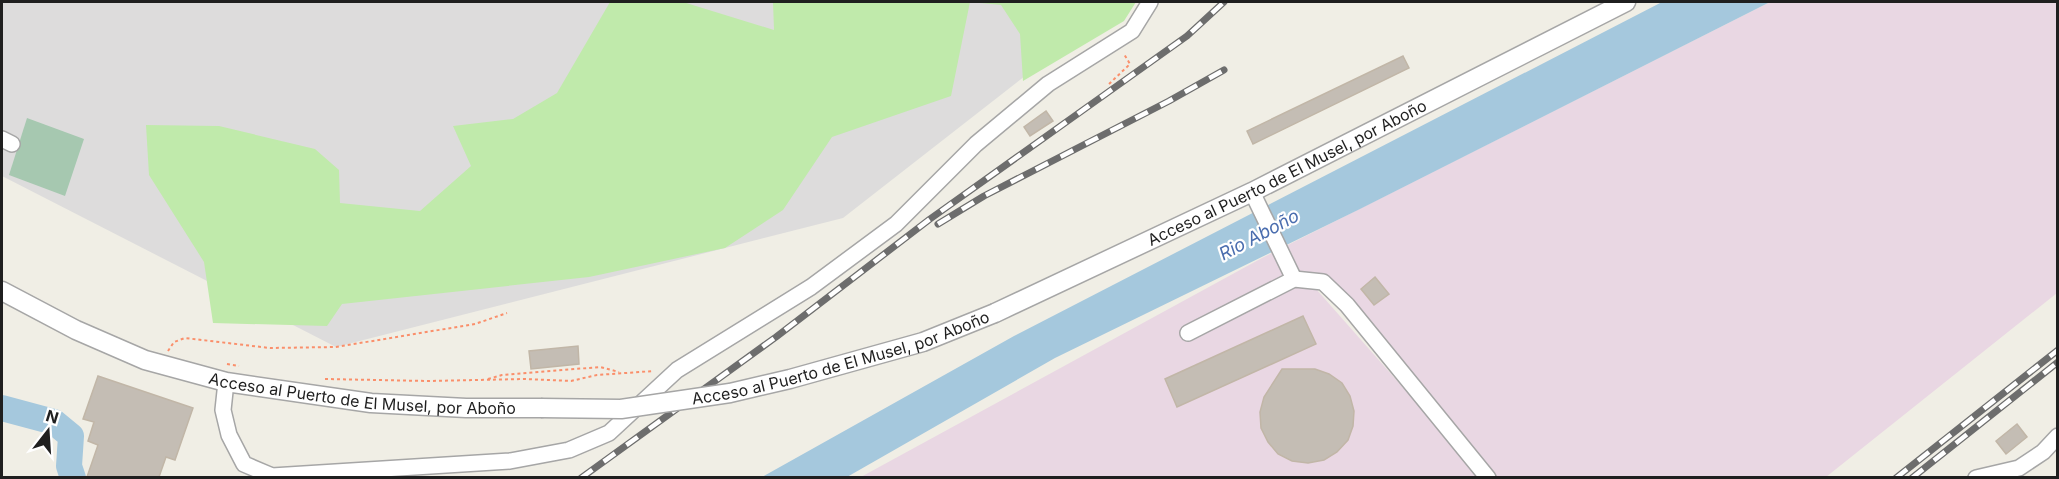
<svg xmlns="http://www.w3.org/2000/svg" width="2059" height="479" font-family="Inter,sans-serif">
  <rect width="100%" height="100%" fill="#f0eee5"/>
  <polygon fill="#dddcdc" points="2,2 1120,2 843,218 336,347 2,176"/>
  <polygon fill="#e9d7e3" points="1770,2 2057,2 2057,293 1826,477 1489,477 1347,305 1309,281 1482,477 859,478 1262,258"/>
  <polygon fill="#c0eaab" points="610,2 683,2 774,30 773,2 1136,2 1124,21 1023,81 1020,34 1001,5 970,2 951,96 832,137 783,210 725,248 589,277 342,304 327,326 213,323 204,262 149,175 146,125 219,126 315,149 339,170 340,203 420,211 471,166 453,126 513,119 557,93"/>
  <polygon fill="#a6c8b0" points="27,118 84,139 65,196 9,175"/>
  <polygon fill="#a5c8dd" points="1662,2 1770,2 1360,209 1055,358 847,477 760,478 1014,336"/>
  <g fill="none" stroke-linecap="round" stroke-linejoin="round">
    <polyline stroke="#a5c8dd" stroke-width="26" points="2,408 54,422 71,436 69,466 73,478"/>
  </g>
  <g fill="#c4bdb4" stroke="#c1b6a7" stroke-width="1.5">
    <polygon points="1403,56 1409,68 1253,144 1247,131"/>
    <polygon points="1046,111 1053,121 1030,136 1024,127"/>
    <polygon points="1375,277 1389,294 1374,305 1361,289"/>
    <polygon points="1303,316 1316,344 1177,407 1165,379"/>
    <polygon points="578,346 579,364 531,369 529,351"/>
    <polygon points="1282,369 1315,369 1329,374 1342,383 1350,396 1354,411 1353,426 1348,440 1337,452 1324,460 1308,463 1292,461 1278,454 1268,442 1261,428 1260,412 1264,397"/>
    <polygon points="98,376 193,408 175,460 166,457 159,477 87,477 98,445 88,441 94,422 83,419"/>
    <polygon points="2017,424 2027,437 2006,454 1996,441"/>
  </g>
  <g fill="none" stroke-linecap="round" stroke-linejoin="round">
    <defs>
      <g id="minor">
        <polyline points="2,139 12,144"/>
        <polyline points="1252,192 1294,279"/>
        <polyline points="1188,333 1294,279 1323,282 1347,305 1488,478"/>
        <polyline points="226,382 223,410 229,435 244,464 272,476 510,461 569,450 609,433 677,370 811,287 896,224 976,144 1048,84 1132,31 1150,2"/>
        <polyline points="1976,478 2019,468 2043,452 2058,436"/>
      </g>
      <g id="tertiary">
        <path id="s1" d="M2,291L76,330L145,360L226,382L371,403L466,408H541"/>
        <path id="s2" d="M995,313L1252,192L1626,2"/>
      </g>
    </defs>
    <use href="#minor" stroke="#a6a6a6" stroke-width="18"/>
    <use href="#tertiary" stroke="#a6a6a6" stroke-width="21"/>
    <g stroke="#fa8f6b" stroke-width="2" stroke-dasharray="3 3" stroke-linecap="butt">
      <polyline points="1109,84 1130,64 1124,54"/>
      <polyline points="168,351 174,342 185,338 270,348 336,347 475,324 507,313"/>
      <polyline points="227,364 239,366"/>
      <polyline points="325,379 428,381 524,379 571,381 597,375 654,371"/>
      <polyline points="488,379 502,375 600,367 619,372"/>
    </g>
    <use href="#minor" stroke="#fff" stroke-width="15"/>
    <use href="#tertiary" stroke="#fff" stroke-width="18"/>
    <defs>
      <g id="rail">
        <polyline points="938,224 984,196 1169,101 1224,70"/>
        <polyline points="581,478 776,337 930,219 1187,36 1224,2"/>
        <polyline points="1896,478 2058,350"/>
        <polyline points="1912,478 2058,362"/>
      </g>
    </defs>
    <use href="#rail" stroke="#6d6d6d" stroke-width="7"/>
    <use href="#rail" stroke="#fff" stroke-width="4.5" stroke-dasharray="14" stroke-linecap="butt"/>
    <defs>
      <g id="tertiary-bridge">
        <path id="s3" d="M541,408L621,409L730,393L790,379L923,342L995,313"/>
      </g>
    </defs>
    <use href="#tertiary-bridge" stroke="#a6a6a6" stroke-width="21" stroke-linecap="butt"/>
    <use href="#tertiary-bridge" stroke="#fff" stroke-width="18"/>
  </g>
  <g text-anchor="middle" stroke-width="4.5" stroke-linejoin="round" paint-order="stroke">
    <g font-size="16" fill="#1f1f1f" stroke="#fff">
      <text dy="6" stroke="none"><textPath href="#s2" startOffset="324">Acceso al Puerto de El Musel, por Aboño</textPath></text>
      <text dy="6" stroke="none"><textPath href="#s3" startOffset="306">Acceso al Puerto de El Musel, por Aboño</textPath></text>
      <text dy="6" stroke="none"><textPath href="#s1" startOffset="380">Acceso al Puerto de El Musel, por Aboño</textPath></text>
    </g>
    <g font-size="18" font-style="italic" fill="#4b6eaf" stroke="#fff">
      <text transform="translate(1259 235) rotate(-28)" y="6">Rio Aboño</text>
    </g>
  </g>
  <rect width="2059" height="479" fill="none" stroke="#1f1f1f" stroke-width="6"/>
  <g transform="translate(48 431) rotate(17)" stroke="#ffffff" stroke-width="4.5" paint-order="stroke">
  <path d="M0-4.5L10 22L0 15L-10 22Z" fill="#1f1f1f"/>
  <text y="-9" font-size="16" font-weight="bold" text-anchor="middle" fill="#1f1f1f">N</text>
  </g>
</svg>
